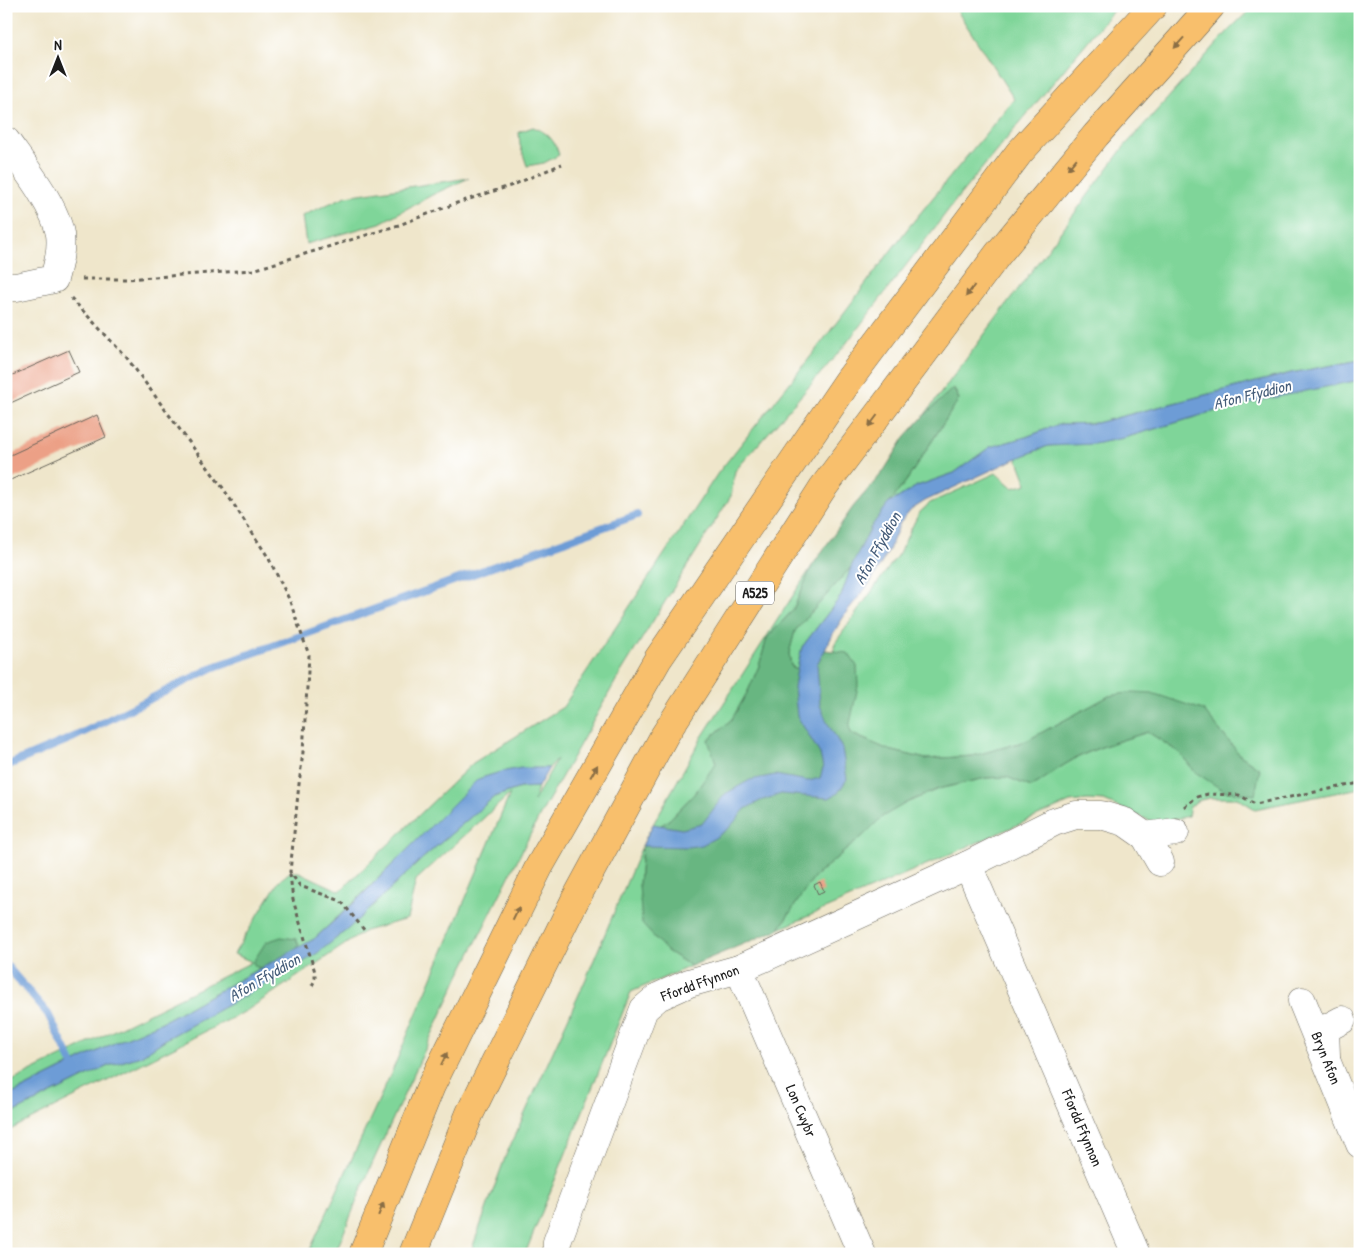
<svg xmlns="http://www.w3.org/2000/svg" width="1366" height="1260" font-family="'Patrick Hand',sans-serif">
  <rect width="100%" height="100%" fill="#fff"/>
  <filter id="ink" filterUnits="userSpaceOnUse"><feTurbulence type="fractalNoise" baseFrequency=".02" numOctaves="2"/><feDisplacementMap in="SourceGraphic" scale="10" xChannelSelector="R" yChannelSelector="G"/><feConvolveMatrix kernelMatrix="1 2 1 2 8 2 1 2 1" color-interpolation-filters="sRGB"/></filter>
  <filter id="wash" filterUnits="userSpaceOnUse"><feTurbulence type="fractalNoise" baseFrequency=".0096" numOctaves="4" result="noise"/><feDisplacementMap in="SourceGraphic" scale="20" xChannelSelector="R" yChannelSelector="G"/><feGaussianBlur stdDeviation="1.12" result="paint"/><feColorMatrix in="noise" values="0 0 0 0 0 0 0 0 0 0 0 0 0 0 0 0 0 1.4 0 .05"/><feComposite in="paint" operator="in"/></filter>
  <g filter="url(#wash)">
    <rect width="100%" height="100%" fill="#efe6cb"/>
    <g fill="#7fd599" stroke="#4e785a">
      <path d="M954,6H1117L959,196L842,349L735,471L731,496L618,677L539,817L459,976L372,1164L335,1254H308L393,1069L510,794L416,880L407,919L365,931L246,1011L6,1132V1116L108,1066L141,1056L166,1039L286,973L348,929L423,858L494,797L520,788L538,787L534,801L557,759L549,768C520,768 505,770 478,780L354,902L314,939L296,950L298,945L255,966L260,968L162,1022L110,1045L6,1097V1084L252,962L234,954L279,881L290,872H299L340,891L473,763L563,707L718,473L815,351L908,228L1014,99Z"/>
      <polygon points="1254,6 1360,6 1360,360 1291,373 1096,423 1060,424 1026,437 990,447 954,473 917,486 888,504 907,480 959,399 954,388 923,417 1123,148 1230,29"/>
      <path d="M533,127C547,132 555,140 559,155L544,163L527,166L520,145L519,132Z"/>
      <polygon points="469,178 434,194 380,223 306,244 302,216 346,196"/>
      <path d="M1360,380V788L1255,809L1237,798H1209L1197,801L1190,807L1188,816L1164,822H1153L1104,801L1088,800L1070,802L779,929L814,877L864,835L882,816L906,803L938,789L986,778L1007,777L1031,787C1043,781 1052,772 1064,765C1090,749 1119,741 1148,732L1180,753L1195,772L1260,769L1240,755L1203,710L1109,696L1026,741L973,756L926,759L889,750L852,734L836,705L830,674L835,643L899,553L919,513L930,503L996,473L1013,488L1027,484L1017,458L1048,446L1124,438L1219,410L1262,399Z"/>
      <polygon points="812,566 793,610 767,638 759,666 748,691 732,719 708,740 717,763 694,794 670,819 647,835 702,737"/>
      <polygon points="851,567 841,596 802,647 797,669 791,666 789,653 795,631"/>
      <polygon points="642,846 639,885 667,951 691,966 631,992 525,1254 470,1254 506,1155 585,981"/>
    </g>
    <g fill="#67b681" stroke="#42694e">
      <path d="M953,388L959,399L907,480L871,527L851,567L795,631L789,653L791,666L797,669L816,664L825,650L848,653L857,666L858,686L849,728L852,734L889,750L926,759L973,756L1026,741L1109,696L1133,692L1152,693L1203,710L1240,755L1260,769L1255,795L1224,791L1195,772L1180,753L1148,732C1119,741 1089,749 1064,765C1052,772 1043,781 1031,787L1007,777L986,778L938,789L906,803L882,817L864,835L814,877L779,929L691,966L667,951L642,924L639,885L642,846L647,835L670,819L694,794L716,763L708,740L732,719L748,691L759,666L767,638L793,610L812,566L853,507L883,472L905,437L923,417Z"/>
      <polygon points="281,937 296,939 299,945 296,950 260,968 255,966 253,962 266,942"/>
    </g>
    <g fill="#6d9cd6" stroke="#445c79">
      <polygon points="1360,360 1360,380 1262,400 1219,410 1124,438 1094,444 1048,446 1013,460 925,501 911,510 900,523 889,550 870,583 848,610 834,632 825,650 817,664 820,705 827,722 842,748 847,779 838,793 829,798 781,794 760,801 745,809 730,827 715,838 702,845 688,847 642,846 653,824 682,829 702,824 725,794 750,780 775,775 808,781 820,778 823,768 820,754 797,716 794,687 797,669 802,647 841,596 851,567 871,527 888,504 917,486 954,473 990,447 1026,437 1060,424 1096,423 1291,373"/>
      <polygon points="521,768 549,768 538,787 520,788 494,797 423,858 348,929 319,952 286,973 166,1039 141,1056 108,1066 6,1116 6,1097 110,1045 162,1022 314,939 355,902 478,779 500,772"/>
    </g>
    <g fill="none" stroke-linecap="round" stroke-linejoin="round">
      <g stroke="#6d9cd6" stroke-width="8">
        <polyline points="6,766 74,737 214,667 637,515"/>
        <polyline points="6,965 48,1014 76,1071"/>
      </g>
    </g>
    <g id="blocks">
      <g fill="#eca086">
        <polygon points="69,350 79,372 6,405 6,378"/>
        <polygon points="97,415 106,437 6,482 6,457"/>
        <polygon points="820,882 824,891 818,894 814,885"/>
      </g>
    </g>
  </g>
  <g filter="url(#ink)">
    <use href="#blocks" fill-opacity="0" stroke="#666359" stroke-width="1"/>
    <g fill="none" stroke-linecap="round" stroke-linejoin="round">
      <defs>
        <g id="minor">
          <path d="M6,141C23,165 55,205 60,234C62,249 58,264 54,279L16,287H6"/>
          <polyline points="1145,836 1175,832"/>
          <polyline points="968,865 1136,1254"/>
          <polyline points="739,969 862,1254"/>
          <polyline points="1302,1001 1360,1144"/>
          <polyline points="1326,1056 1325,1029 1342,1020"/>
          <polyline points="557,1254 557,1242 644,1009 658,997 689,983 739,969 968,865 1054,822 1076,815 1101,815 1125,822 1145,836 1160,862"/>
        </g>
        <g id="major">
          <polyline points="363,1254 431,1086 539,867 658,659 848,381 1019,153 1153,6"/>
          <polyline points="413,1254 470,1113 574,902 664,736 822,489 998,254 1096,135 1211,6"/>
        </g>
      </defs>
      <use href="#minor" stroke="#666359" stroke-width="29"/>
      <use href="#major" stroke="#666359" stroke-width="29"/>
      <g stroke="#666359" stroke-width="3" stroke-dasharray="4 4" stroke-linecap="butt">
        <polyline points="82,279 126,279 253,270 399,225 457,203 513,185 562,164"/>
        <polyline points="71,298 127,358 223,488 268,557 289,599 309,655 303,752 299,784 290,872 300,886 341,901 365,931"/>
        <polyline points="1184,807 1197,797 1208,794 1239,795 1255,804 1360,783"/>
        <polyline points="290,874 293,900 315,972 315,980 310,989"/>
      </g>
      <use href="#minor" stroke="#fff" stroke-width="28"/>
      <use href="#major" stroke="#f8bf6c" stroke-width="28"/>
    </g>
    <defs><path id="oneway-solid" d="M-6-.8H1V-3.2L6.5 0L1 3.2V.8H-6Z" transform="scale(1.25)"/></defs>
    <g fill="#8a6e44">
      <use href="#oneway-solid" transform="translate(1179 43) rotate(132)"/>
      <use href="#oneway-solid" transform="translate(1072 164) rotate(130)"/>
      <use href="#oneway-solid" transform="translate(970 291) rotate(127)"/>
      <use href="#oneway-solid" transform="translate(873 421) rotate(127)"/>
      <use href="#oneway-solid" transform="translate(594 771) rotate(-60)"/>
      <use href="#oneway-solid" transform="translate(516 913) rotate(-64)"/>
      <use href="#oneway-solid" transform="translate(444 1059) rotate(-64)"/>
      <use href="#oneway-solid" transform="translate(381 1209) rotate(-68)"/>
    </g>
  </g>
  <g text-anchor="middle" stroke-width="4" stroke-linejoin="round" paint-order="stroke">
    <rect fill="#fff" stroke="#606060" stroke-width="1" x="736" y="581.5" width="38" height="23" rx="4"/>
    <g font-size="14" font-weight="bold" fill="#1c1c1c">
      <text x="755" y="598">A525</text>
    </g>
    <g font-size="15" fill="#1c1c1c" stroke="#fff">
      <text transform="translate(700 983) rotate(-20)" y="5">Ffordd Ffynnon</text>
      <text transform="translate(1326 1058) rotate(68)" y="5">Bryn Afon</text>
      <text transform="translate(801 1111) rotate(67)" y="5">Lon Cwybr</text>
      <text transform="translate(1082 1128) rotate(67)" y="5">Ffordd Ffynnon</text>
    </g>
    <g font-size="16" font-style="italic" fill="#445c79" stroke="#fff">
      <text transform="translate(1252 394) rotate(-14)" y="6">Afon Ffyddion</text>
      <text transform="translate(877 548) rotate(-61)" y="6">Afon Ffyddion</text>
      <text transform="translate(264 977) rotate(-30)" y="6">Afon Ffyddion</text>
    </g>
  </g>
  <rect width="1366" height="1260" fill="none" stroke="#fff" stroke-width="25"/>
  <g transform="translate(58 58)" stroke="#ffffff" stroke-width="4" paint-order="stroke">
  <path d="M0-4L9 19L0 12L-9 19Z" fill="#1c1c1c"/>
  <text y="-8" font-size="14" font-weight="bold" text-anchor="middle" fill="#1c1c1c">N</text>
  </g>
</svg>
